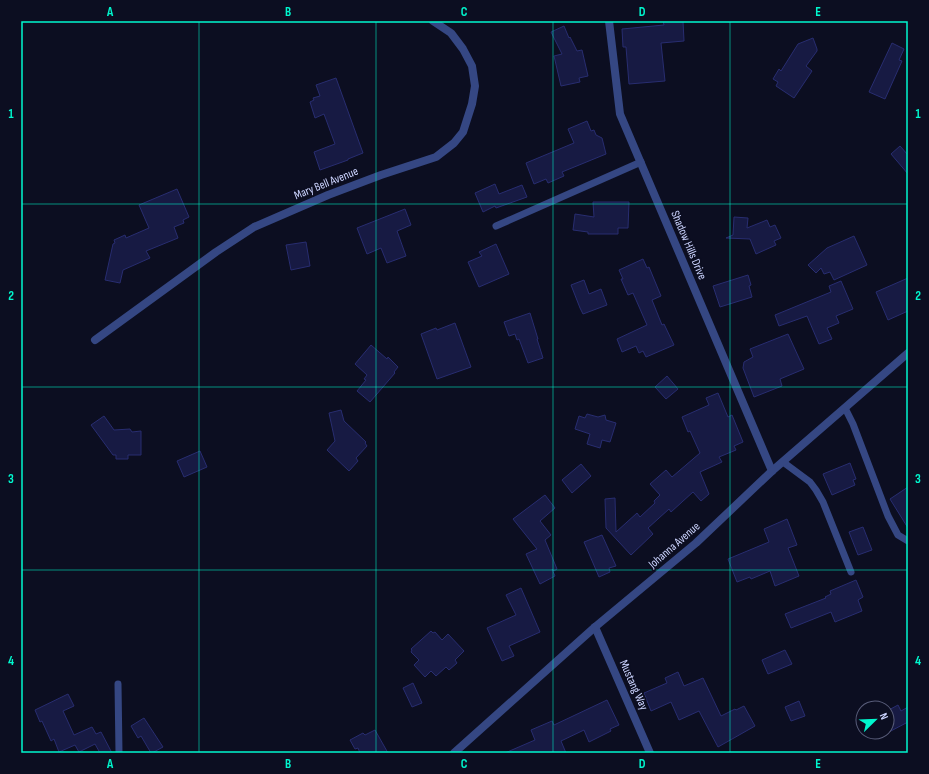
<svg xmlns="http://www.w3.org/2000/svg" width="929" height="774" font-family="'Sofia Sans Condensed',sans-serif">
  <rect width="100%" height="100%" fill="#0c0e21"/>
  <g fill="#171a43" stroke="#282d70">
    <polygon points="663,21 683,21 684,41 661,43 665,81 629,84 626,47 623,47 622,29 664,25"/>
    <polygon points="564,26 569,38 570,37 577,51 582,50 588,76 579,78 580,82 561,86 554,56 562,54 551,32"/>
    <polygon points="813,38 817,49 817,51 806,66 812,71 794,98 776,86 778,82 773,79 779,69 781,71 798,44"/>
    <polygon points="892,43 904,49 899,60 902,61 885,99 869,92"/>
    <polygon points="336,78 363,153 348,159 348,160 320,170 314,152 335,144 324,114 315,118 310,102 314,100 313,98 320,96 316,85"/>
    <polygon points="587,121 591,131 594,130 596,135 602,138 606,154 562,172 564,176 548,183 546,179 534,184 526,163 574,143 568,129"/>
    <polygon points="900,146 908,155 908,174 891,154"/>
    <polygon points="495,184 499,194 522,185 527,197 496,208 495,206 483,212 475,193"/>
    <polygon points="177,189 189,217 183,220 184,223 174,227 178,238 146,251 150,258 123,270 120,283 105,280 113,244 115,243 114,240 125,235 126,238 149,228 139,205"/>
    <polygon points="593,202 629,202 628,228 618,228 618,234 588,234 588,232 573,230 575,214 594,217"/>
    <polygon points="405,209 411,225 397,231 406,256 387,263 381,248 367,254 357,228"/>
    <polygon points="734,217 748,218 747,228 767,220 770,227 775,225 781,238 774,241 776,245 756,254 750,239 726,238 733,235"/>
    <polygon points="854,236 867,265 834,280 830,272 824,274 821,268 816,273 808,265 827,248"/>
    <polygon points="306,242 310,266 291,270 286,245"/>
    <polygon points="496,244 509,274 479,287 468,262 482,256 479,252"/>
    <polygon points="643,259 647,268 649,267 661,296 652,300 662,325 664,324 674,345 646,357 643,351 639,353 636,346 622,352 617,339 647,325 633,293 628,295 621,279 623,279 619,270"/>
    <polygon points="748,275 751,285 749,286 752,297 720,307 713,286"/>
    <polygon points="908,278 908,311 888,320 876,292"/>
    <polygon points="584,280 589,294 601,289 607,305 583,314 580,308 571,285"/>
    <polygon points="841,281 853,309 836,316 839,323 827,328 832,339 819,344 807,316 779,326 775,315 831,292 829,286"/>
    <polygon points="530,313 538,339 537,339 543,358 528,363 519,339 517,340 515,334 509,336 504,322"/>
    <polygon points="455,323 471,367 437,379 421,334 436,328 437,330"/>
    <polygon points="788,334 804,369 780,379 782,386 754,397 743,368 744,362 753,357 750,349"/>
    <polygon points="371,345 387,359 388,357 398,367 394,372 395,373 370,402 357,391 366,380 364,379 367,375 355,364"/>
    <polygon points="667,376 678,389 666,399 655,387"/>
    <polygon points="718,393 728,417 732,415 743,442 734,446 736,450 719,457 722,462 700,472 709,494 701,501 693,492 671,512 669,509 648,528 653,534 631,555 606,528 605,499 615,498 616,532 637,513 640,517 655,503 654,501 660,495 650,484 666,470 672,477 700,453 690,431 688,432 682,417 709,405 706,398"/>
    <polygon points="341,410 344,421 366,442 365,443 367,446 356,458 358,461 349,471 327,450 335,441 329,413"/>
    <polygon points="587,414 598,417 605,415 606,420 616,423 610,442 602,440 600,448 587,444 590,434 575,429 579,416 585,418"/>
    <polygon points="104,416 114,430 130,429 132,432 141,431 141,455 128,455 128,459 116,459 116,455 113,455 91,425"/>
    <polygon points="200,451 207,467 184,477 177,461"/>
    <polygon points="850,463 856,479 853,480 855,485 832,495 823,474"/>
    <polygon points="581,464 591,476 572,493 562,480"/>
    <polygon points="908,487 908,528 890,499"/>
    <polygon points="545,495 555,508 540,521 551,535 545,540 557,569 554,571 552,569 555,576 540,584 526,554 537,549 513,519"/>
    <polygon points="787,519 797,545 788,548 799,576 775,586 770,571 751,579 750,577 737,582 728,559 769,542 764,529"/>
    <polygon points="863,527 872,550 858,555 849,532"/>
    <polygon points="602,535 616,566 609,568 610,572 599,577 584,542"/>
    <polygon points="856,580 863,597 858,600 862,611 835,622 831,612 791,628 785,614 826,598 825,597 831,594 830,591"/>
    <polygon points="521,588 540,632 509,646 514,656 502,661 487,628 516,615 506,595"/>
    <polygon points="431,631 433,633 435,632 442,640 448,634 464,651 455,660 457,663 449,670 446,667 436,676 431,671 425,677 414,665 419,660 411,652 412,650 411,649"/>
    <polygon points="785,650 792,664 768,674 762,660"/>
    <polygon points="678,672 684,686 703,678 721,716 735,709 736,710 744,706 755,726 718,747 699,711 679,720 671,702 651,711 644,693 667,683 665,678"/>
    <polygon points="413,683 422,703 412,707 403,688"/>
    <polygon points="68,694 74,706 63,711 74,735 92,727 96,734 101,732 112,753 100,753 95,744 79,752 75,745 59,752 54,739 51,741 42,721 40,722 35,710"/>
    <polygon points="607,700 619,725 610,729 611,731 589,742 584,730 561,741 566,753 505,753 535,740 531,730 552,721 554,725"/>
    <polygon points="799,701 805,716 791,721 785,707"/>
    <polygon points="898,705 901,711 908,707 908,722 887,733 887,711"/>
    <polygon points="144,718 163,747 152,753 151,753 141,736 138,738 131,726"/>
    <polygon points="375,730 388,753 360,753 358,748 355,749 350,740 363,733 365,735"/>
  </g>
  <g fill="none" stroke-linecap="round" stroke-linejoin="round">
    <g stroke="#354783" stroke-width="7">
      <polyline points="496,226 641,162"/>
      <polyline points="845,408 853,424 888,516 898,535 908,541"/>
      <polyline points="783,462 810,482 816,490 823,502 851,572"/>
      <polyline points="118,684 119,753"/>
    </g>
    <g stroke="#354783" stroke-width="8">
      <polyline points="609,21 620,114 772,471"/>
      <polyline points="95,340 216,252 254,227 328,195 381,175 436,157 454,143 463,132 472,104 475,86 472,66 463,49 451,33 433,21"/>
      <polyline points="595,627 650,753"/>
      <polyline points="454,753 595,627 696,543 772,471 908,353"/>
    </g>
  </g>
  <path fill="none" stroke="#00f7ce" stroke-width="1" stroke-opacity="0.55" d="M199,21V753M376,21V753M553,21V753M730,21V753M21,204H908M21,387H908M21,570H908"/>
  <g text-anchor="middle" stroke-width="3.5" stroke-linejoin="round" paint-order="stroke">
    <g font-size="12" fill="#ccd4ff" stroke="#0c0e21">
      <text transform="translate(326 183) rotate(-22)" y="4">Mary Bell Avenue</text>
      <text transform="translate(689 245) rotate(67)" y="4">Shadow Hills Drive</text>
      <text transform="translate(674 545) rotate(-41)" y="4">Johanna Avenue</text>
      <text transform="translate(634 685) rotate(66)" y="4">Mustang Way</text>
    </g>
  </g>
  <rect width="929" height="774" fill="none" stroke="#0c0e21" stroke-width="44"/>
  <g transform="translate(875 720) rotate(67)"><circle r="19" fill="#0c0e21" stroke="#595d7a"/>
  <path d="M0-3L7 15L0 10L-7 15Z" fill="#00f7ce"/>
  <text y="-6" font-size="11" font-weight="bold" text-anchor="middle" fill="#ccd4ff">N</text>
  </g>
  <rect x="22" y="22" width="885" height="730" fill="none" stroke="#00f7ce" stroke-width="1.5"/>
  <g font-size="13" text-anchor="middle" font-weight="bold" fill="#00f7ce">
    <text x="110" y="16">A</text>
    <text x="288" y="16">B</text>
    <text x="464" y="16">C</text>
    <text x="642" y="16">D</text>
    <text x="818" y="16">E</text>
    <text x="11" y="118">1</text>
    <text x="918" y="118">1</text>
    <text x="11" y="300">2</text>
    <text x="918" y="300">2</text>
    <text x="11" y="483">3</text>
    <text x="918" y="483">3</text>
    <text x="11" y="665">4</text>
    <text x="918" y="665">4</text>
    <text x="110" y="768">A</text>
    <text x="288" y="768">B</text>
    <text x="464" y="768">C</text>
    <text x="642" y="768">D</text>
    <text x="818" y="768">E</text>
  </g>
</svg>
